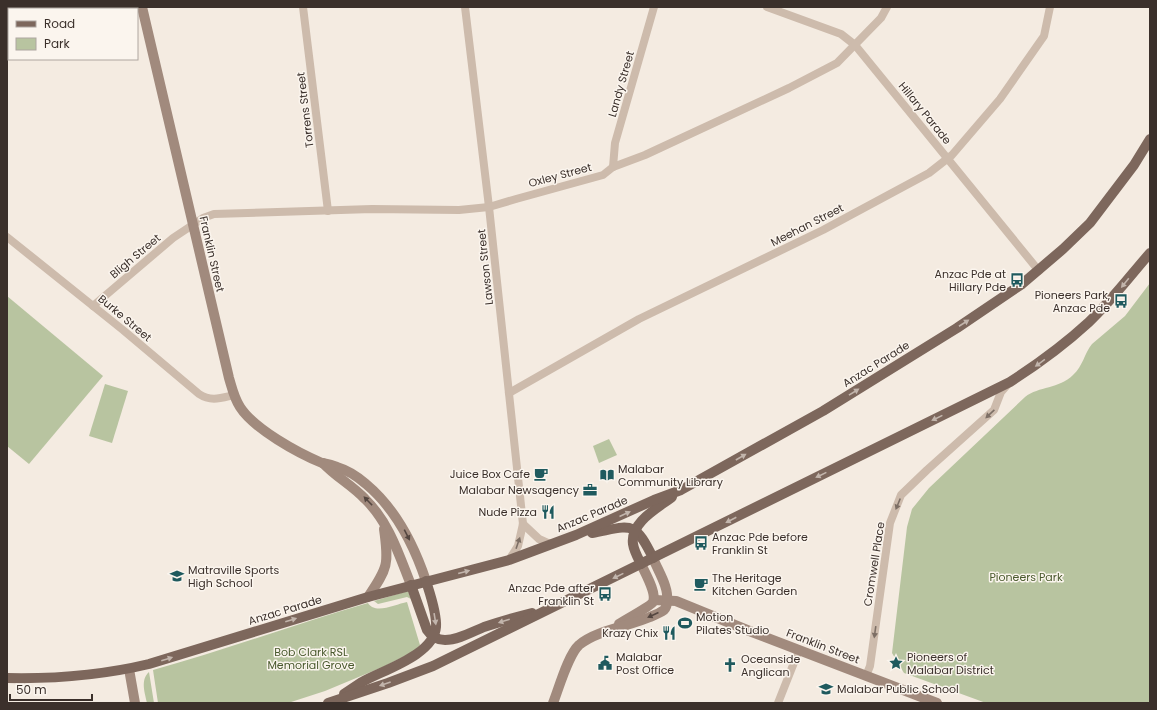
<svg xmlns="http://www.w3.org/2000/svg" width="1157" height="710" font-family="Poppins,sans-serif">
  <rect width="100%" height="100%" fill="#f4ebe1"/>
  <g fill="#b8c4a0">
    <path d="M1150,283V703H986L904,673L892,653L907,527L912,509L929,488L1025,397C1039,386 1059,389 1073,375C1083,366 1084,354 1092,344L1125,316Z"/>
    <polygon points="7,296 103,376 29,464 7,446"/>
    <polygon points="105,384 128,391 112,443 89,436"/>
    <polygon points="609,439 617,455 599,463 593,446"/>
    <polygon points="408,591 411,599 407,597 378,604 374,601"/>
    <path d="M407,602L420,645L414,651L385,666L325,691L288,703H158L153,670C225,650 296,624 368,603C375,615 396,604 407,602Z"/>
    <path d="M149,672L154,703H147C145,693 140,680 149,672Z"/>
  </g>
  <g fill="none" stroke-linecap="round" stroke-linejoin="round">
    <g stroke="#cdbbac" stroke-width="8">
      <polyline points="303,7 328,211"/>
      <polyline points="465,7 489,207 523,524 518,546 509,560"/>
      <polyline points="767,7 841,34 855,45 1039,271"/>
      <polyline points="613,167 615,143 654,7"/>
      <path d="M7,237L123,330L199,394C211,402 221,398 234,395"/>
      <polyline points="93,306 173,238 203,218 214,214 372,209 459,210 489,207 516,199 603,175 613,167 645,155 789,88 837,63 881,18 887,7"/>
      <polyline points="509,393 639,319 823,230 929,173 952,155 1000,99 1044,36 1050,7"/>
      <polyline points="523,524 539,539 550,544"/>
      <polyline points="866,676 870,666 890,523 901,495 927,470 994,410 1001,392 1008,384"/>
      <polyline points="778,703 799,650"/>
    </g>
    <g stroke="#a18a7d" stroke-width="10">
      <path d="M142,7L229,378C232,388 234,398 240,407C254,429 298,453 322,463C327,464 332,465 337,467C347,470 358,477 366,484C396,509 414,545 426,581"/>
      <path d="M323,463C336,477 352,485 365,499C389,522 399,555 411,585"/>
      <path d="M368,597C388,568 389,564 384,529"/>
      <polyline points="654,600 676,601 752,632 937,703"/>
      <path d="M619,624C625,620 651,606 653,602C657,593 645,573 641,564"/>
      <polyline points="129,669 135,703"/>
      <path d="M553,703C559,688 568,655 579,645C597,630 630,626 650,617C655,615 660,613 664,610C666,608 667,604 667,601C669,587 658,571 653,558"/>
    </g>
    <g stroke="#7d675c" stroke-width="10">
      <path d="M592,533C631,526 634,519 653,558"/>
      <path d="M641,564C638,558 634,551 633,544C630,522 658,508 672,497"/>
      <path d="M411,585L427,630C431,636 437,640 445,640C458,640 472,632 484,627C499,622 516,617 532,613"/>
      <path d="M7,678C54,679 103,675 149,664L368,597L509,560L576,535L654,500L681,490L823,411L957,328L1022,284L1063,249L1090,223L1134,165L1150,139"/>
      <path d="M344,694C350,690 356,686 362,682C383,670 434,655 436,627C437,613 430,594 426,581"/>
      <path d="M328,703L388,683L433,666L1010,382C1038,364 1064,345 1089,322C1111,301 1130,276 1150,253"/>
    </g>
  </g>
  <defs><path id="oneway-solid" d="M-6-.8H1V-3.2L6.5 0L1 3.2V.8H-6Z"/></defs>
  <g fill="#c2b5ac">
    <use href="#oneway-solid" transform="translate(1125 283) rotate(129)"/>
    <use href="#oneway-solid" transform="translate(964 323) rotate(-33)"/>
    <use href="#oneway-solid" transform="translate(1040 363) rotate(144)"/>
    <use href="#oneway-solid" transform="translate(854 392) rotate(-32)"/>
    <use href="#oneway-solid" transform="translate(937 418) rotate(154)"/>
    <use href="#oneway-solid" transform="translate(741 457) rotate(-30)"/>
    <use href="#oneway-solid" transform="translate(821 475) rotate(154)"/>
    <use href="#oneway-solid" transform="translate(625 514) rotate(-24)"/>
    <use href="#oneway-solid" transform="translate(731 520) rotate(153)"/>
    <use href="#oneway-solid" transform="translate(464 572) rotate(-15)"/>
    <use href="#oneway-solid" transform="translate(618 576) rotate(154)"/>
    <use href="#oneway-solid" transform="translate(435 619) rotate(81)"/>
    <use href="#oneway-solid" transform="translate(291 620) rotate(-17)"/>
    <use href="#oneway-solid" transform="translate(504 621) rotate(163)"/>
    <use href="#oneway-solid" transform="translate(167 659) rotate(-17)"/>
    <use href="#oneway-solid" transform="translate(385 684) rotate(161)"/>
  </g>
  <g fill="#7d6f65">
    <use href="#oneway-solid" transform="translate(990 414) rotate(137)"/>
    <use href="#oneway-solid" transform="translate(898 504) rotate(112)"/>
    <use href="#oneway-solid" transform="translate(518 543) rotate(-71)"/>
    <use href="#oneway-solid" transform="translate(875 632) rotate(98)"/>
  </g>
  <g fill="#544640">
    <use href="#oneway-solid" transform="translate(368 501) rotate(-134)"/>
    <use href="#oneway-solid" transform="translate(407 535) rotate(63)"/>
    <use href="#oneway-solid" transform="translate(653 615) rotate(156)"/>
  </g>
  <defs>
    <symbol id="bus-bare" viewBox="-9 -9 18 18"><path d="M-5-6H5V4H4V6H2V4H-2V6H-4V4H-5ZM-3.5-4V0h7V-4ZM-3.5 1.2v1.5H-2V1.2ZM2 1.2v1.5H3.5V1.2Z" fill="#1f5a5e" stroke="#fbf5ee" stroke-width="2.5" paint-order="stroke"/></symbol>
    <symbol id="cafe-bare" viewBox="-9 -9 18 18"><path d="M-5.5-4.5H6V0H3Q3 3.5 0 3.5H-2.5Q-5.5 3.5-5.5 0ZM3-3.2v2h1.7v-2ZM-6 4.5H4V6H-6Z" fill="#1f5a5e" stroke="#fbf5ee" stroke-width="2.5" paint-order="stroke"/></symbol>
    <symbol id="library-bare" viewBox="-9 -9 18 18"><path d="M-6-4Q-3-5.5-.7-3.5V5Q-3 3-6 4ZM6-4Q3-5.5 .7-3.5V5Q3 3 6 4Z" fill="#1f5a5e" stroke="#fbf5ee" stroke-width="2.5" paint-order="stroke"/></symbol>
    <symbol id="office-bare" viewBox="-9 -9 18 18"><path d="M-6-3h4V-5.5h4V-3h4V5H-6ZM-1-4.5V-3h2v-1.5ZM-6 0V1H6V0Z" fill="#1f5a5e" stroke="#fbf5ee" stroke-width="2.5" paint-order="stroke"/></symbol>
    <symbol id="restaurant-bare" viewBox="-9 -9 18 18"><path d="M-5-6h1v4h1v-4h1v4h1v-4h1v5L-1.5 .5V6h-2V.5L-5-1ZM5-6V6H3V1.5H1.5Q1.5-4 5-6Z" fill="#1f5a5e" stroke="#fbf5ee" stroke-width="2.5" paint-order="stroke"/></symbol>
    <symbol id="school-bare" viewBox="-9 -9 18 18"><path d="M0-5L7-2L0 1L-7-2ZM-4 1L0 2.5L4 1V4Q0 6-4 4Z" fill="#1f5a5e" stroke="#fbf5ee" stroke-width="2.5" paint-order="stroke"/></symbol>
    <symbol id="stadium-bare" viewBox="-9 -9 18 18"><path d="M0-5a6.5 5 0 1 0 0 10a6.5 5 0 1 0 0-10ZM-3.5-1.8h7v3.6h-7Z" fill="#1f5a5e" stroke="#fbf5ee" stroke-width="2.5" paint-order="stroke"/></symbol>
    <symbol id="civic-bare" viewBox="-9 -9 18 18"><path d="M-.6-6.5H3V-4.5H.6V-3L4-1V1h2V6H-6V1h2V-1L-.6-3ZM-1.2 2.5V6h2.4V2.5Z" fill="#1f5a5e" stroke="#fbf5ee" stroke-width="2.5" paint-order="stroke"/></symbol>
    <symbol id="sight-bare" viewBox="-9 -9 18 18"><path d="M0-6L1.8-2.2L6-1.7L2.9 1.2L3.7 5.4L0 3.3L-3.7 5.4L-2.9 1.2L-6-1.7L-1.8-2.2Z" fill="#1f5a5e" stroke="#fbf5ee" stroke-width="2.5" paint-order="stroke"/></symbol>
    <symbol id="church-bare" viewBox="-9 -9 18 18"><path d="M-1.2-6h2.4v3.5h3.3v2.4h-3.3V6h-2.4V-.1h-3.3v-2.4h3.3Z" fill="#1f5a5e" stroke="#fbf5ee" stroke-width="2.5" paint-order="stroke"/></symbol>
  </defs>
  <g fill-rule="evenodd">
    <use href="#bus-bare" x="1007" y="270" width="20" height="20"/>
    <use href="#bus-bare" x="1111" y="291" width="20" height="20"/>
    <use href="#cafe-bare" x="531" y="464" width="20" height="20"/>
    <use href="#library-bare" x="597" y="465" width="20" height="20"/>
    <use href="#office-bare" x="580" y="480" width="20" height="20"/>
    <use href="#restaurant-bare" x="538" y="502" width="20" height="20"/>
    <use href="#bus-bare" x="691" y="533" width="20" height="20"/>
    <use href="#school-bare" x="167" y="566" width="20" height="20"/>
    <use href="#cafe-bare" x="691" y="574" width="20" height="20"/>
    <use href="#bus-bare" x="595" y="584" width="20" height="20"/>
    <use href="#stadium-bare" x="675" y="613" width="20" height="20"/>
    <use href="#restaurant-bare" x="659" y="623" width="20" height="20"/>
    <use href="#civic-bare" x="595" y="653" width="20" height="20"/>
    <use href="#sight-bare" x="886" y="653" width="20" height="20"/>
    <use href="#church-bare" x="720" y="655" width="20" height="20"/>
    <use href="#school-bare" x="816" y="679" width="20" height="20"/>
  </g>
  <g text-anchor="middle" stroke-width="3" stroke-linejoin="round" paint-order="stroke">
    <g font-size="11" fill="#3b302b" stroke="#fbf5ee">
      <text transform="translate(621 84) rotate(-74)" y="4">Landy Street</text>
      <text transform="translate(305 110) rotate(-97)" y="4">Torrens Street</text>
      <text transform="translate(925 113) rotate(51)" y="4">Hillary Parade</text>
      <text transform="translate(560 175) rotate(-15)" y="4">Oxley Street</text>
      <text transform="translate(807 225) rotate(-27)" y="4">Meehan Street</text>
      <text transform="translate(212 254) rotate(77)" y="4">Franklin Street</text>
      <text transform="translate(135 256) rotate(-40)" y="4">Bligh Street</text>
      <text transform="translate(485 267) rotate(-96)" y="4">Lawson Street</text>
      <text transform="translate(125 318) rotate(40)" y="4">Burke Street</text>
      <text transform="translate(876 364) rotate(-32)" y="4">Anzac Parade</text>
      <text transform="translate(592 514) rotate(-23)" y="4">Anzac Parade</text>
      <text transform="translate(874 564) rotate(-81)" y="4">Cromwell Place</text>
      <text transform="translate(285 610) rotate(-17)" y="4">Anzac Parade</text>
      <text transform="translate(823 646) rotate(21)" y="4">Franklin Street</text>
    </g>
    <g font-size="11" fill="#3b302b" stroke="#fbf5ee" text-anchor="start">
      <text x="1006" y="278" text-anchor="end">Anzac Pde at<tspan x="1006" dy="13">Hillary Pde</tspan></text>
      <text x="1110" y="299" text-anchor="end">Pioneers Park,<tspan x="1110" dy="13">Anzac Pde</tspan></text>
      <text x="618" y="473">Malabar<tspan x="618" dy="13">Community Library</tspan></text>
      <text x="530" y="478" text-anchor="end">Juice Box Cafe</text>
      <text x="579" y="494" text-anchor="end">Malabar Newsagency</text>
      <text x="537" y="516" text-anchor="end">Nude Pizza</text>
      <text x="712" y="541">Anzac Pde before<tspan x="712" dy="13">Franklin St</tspan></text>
      <text x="188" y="574">Matraville Sports<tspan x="188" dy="13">High School</tspan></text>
      <text x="712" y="582">The Heritage<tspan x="712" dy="13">Kitchen Garden</tspan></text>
      <text x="594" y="592" text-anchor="end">Anzac Pde after<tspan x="594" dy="13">Franklin St</tspan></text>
      <text x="696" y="621">Motion<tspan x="696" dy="13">Pilates Studio</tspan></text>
      <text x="658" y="637" text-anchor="end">Krazy Chix</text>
      <text x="616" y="661">Malabar<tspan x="616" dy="13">Post Office</tspan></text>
      <text x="907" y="661">Pioneers of<tspan x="907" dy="13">Malabar District</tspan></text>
      <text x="741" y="663">Oceanside<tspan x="741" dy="13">Anglican</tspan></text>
      <text x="837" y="693">Malabar Public School</text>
    </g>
    <g font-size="11" fill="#4a5a2e" stroke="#fbf5ee">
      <text x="1026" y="581">Pioneers Park</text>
      <text x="311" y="656">Bob Clark RSL<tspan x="311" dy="13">Memorial Grove</tspan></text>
    </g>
  </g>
  <rect width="1157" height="710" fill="none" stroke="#3b302b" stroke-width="16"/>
  <rect x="8" y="8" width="130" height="52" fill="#fbf5ee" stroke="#aea6a0"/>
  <rect x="16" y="21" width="20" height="6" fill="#7d675c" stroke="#aea6a0"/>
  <text x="44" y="28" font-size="12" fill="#3b302b">Road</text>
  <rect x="16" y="38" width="20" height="12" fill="#b8c4a0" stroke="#aea6a0"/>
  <text x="44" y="48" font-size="12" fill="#3b302b">Park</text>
  <path d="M10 694v6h82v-6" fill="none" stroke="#3b302b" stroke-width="2"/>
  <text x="16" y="694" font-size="12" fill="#3b302b" stroke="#fbf5ee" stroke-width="3" paint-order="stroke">50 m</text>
</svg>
